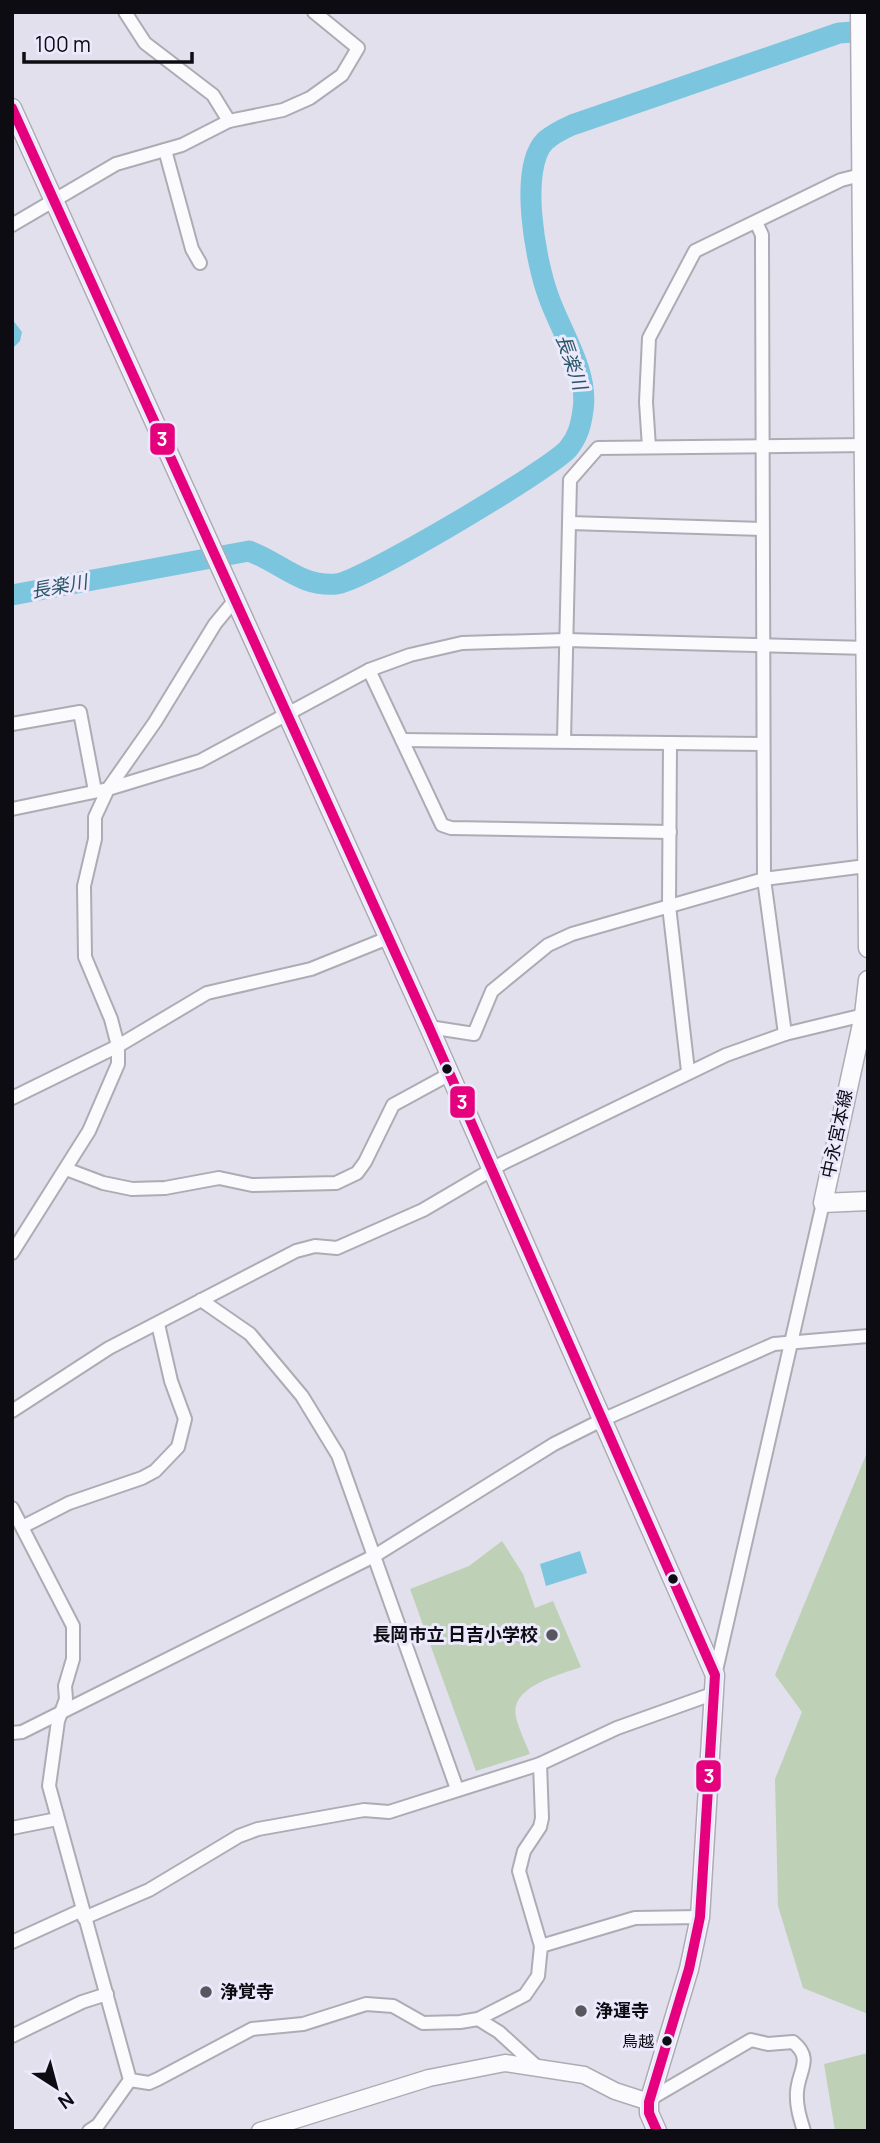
<svg xmlns="http://www.w3.org/2000/svg" width="880" height="2143" font-family="Manrope,'Noto Sans JP',sans-serif">
  <rect width="100%" height="100%" fill="#e2e0ec"/>
  <g fill="#bed1b7">
    <polygon points="868,1450 868,2014 803,1988 778,1906 775,1779 802,1712 775,1675"/>
    <path d="M502,1541L523,1574L535,1608L553,1601L581,1667C560,1675 509,1686 516,1717C519,1729 525,1742 530,1754L476,1771L410,1589L469,1566Z"/>
    <polygon points="868,2053 868,2131 835,2131 824,2064"/>
  </g>
  <g fill="#7bc5df">
    <polygon points="12,319 22,332 20,341 12,349"/>
    <polygon points="580,1551 587,1573 546,1586 540,1564"/>
  </g>
  <g fill="none" stroke-linecap="round" stroke-linejoin="round">
    <path stroke="#7bc5df" stroke-width="21" d="M12,595L249,551C280,562 300,587 336,584C361,582 549,470 568,449C578,437 581,425 583,410C589,371 560,331 548,295C536,262 518,169 545,141C553,134 563,129 572,125L839,33L868,31"/>
    <defs>
      <g id="minor">
        <polyline points="125,12 145,43 213,95 229,121"/>
        <polyline points="165,150 192,249 200,263"/>
        <polyline points="756,222 762,235 762,246 764,879 785,1034"/>
        <polyline points="12,225 116,164 182,145 229,121 283,110 310,98 342,75 358,48 314,12"/>
        <polyline points="649,447 646,402 649,338 695,251 841,180 861,175"/>
        <polyline points="570,523 762,529"/>
        <polyline points="369,670 442,825 451,828 670,832"/>
        <polyline points="12,724 80,712 95,791"/>
        <polyline points="402,740 763,744"/>
        <polyline points="564,740 570,480 598,448 868,445"/>
        <polyline points="670,743 669,906 688,1071"/>
        <polyline points="12,809 108,789 200,761 369,670 410,655 462,643 566,640 868,648"/>
        <polyline points="429,1027 474,1034 492,991 548,945 572,934 764,879 866,866"/>
        <polyline points="12,1098 118,1046 207,993 311,969 388,938"/>
        <polyline points="66,1169 103,1183 132,1189 165,1188 219,1178 252,1185 336,1183 357,1173 365,1162 393,1105 448,1075"/>
        <polyline points="12,1253 89,1131 118,1064 118,1046 111,1019 85,957 84,886 95,839 95,817 108,789 155,722 215,624 234,601"/>
        <polyline points="201,1300 250,1334 302,1396 338,1455 457,1789"/>
        <polyline points="12,1411 109,1348 296,1251 315,1246 337,1248 423,1210 503,1163 726,1055 785,1034 864,1015"/>
        <polyline points="12,1508 73,1626 73,1659 65,1686 66,1699 58,1721 49,1786 130,2080 98,2125 89,2131"/>
        <polyline points="24,1526 69,1503 142,1478 155,1471 178,1447 185,1419 171,1381 158,1324"/>
        <polyline points="715,1675 823,1203"/>
        <polyline points="12,1733 22,1732 376,1555 554,1444 602,1420 774,1344 868,1336"/>
        <polyline points="12,1828 57,1819"/>
        <polyline points="84,1918 149,1890 239,1836 258,1829 364,1810 389,1812 540,1764 617,1728 715,1693"/>
        <polyline points="12,1942 82,1910"/>
        <polyline points="541,1946 635,1918 700,1917"/>
        <polyline points="478,2019 499,2032 535,2065"/>
        <polyline points="12,2036 82,2002 107,1994"/>
        <polyline points="130,2080 149,2083 158,2079 252,2029 303,2024 366,2004 393,2006 423,2023 460,2022 478,2019 525,1995 538,1976 541,1946 519,1871 524,1851 540,1827 542,1818 540,1764"/>
        <path d="M650,2099L751,2040L768,2044L793,2042C814,2059 798,2071 797,2092C796,2106 800,2118 804,2131"/>
      </g>
      <polyline id="tertiary" points="260,2131 429,2078 505,2063 584,2075 615,2091 649,2102"/>
      <g id="secondary">
        <polyline points="860,12 868,948"/>
        <polyline points="12,108 429,1027 715,1675 700,1917 689,1969 649,2102 649,2113 657,2131"/>
        <polyline points="868,980 864,1015 823,1203 868,1201"/>
      </g>
    </defs>
    <use href="#minor" stroke="#adacb4" stroke-width="16"/>
    <use href="#tertiary" stroke="#adacb4" stroke-width="19"/>
    <use href="#secondary" stroke="#adacb4" stroke-width="21"/>
    <use href="#minor" stroke="#fbfafc" stroke-width="12"/>
    <use href="#tertiary" stroke="#fbfafc" stroke-width="16"/>
    <use href="#secondary" stroke="#fbfafc" stroke-width="18"/>
    <defs>
      <polyline id="bus-1" points="12,108 429,1027 715,1675 700,1917 689,1969 649,2102 649,2113 657,2131"/>
    </defs>
    <use href="#bus-1" stroke="#ece9fd" stroke-width="16"/>
    <use href="#bus-1" stroke="#e5007d" stroke-width="10"/>
  </g>
  <g fill="#0d0c12" stroke="#ece9fd" stroke-width="2.5">
    <circle cx="447" cy="1069" r="6"/>
    <circle cx="673" cy="1579" r="6"/>
    <circle cx="667" cy="2041" r="6"/>
  </g>
  <g fill="#58565e" stroke="#ece9fd" stroke-width="2.5">
    <circle cx="552" cy="1635" r="7"/>
    <circle cx="206" cy="1992" r="7"/>
    <circle cx="581" cy="2011" r="7"/>
  </g>
  <g text-anchor="middle" stroke-width="6" stroke-linejoin="round" paint-order="stroke">
    <g font-size="16" fill="#0d0c12" stroke="#ece9fd" text-anchor="end">
      <text x="654" y="2047">鳥越</text>
    </g>
    <g font-size="18" fill="#0d0c12" stroke="#ece9fd">
      <text transform="translate(837 1134) rotate(-78)" y="6">中永宮本線</text>
    </g>
    <g font-size="18" font-weight="bold" fill="#0d0c12" stroke="#ece9fd" text-anchor="start">
      <text x="538" y="1641" text-anchor="end">長岡市立 日吉小学校</text>
      <text x="220" y="1998">浄覚寺</text>
      <text x="595" y="2017">浄運寺</text>
    </g>
    <g font-size="19" font-style="italic" fill="#2a5766" stroke="#ece9fd">
      <text transform="translate(572 362) rotate(71)" y="7">長楽川</text>
      <text transform="translate(59 586) rotate(-10)" y="7">長楽川</text>
    </g>
  </g>
  <g stroke="#ece9fd" stroke-width="2.5">
    <rect x="149" y="422" width="27" height="34" rx="7" fill="#e5007d"/>
    <rect x="449" y="1085" width="27" height="34" rx="7" fill="#e5007d"/>
    <rect x="695" y="1759" width="27" height="34" rx="7" fill="#e5007d"/>
  </g>
  <g font-size="19" text-anchor="middle" font-weight="bold" fill="#fff">
    <text x="162" y="446">3</text>
    <text x="462" y="1109">3</text>
    <text x="709" y="1783">3</text>
  </g>
  <rect width="880" height="2143" fill="none" stroke="#0d0c12" stroke-width="28"/>
  <g transform="translate(56 2087) rotate(144)" stroke="#ece9fd" stroke-width="5" paint-order="stroke">
  <path d="M0-5L12 26L0 18L-12 26Z" fill="#0d0c12"/>
  <text y="-10" font-size="19" font-weight="bold" text-anchor="middle" fill="#0d0c12">N</text>
  </g>
  <path d="M24 52v10h168v-10" fill="none" stroke="#0d0c12" stroke-width="3.5"/>
  <text x="35" y="52" font-size="21" fill="#0d0c12" stroke="#ece9fd" stroke-width="5" paint-order="stroke">100 m</text>
</svg>
